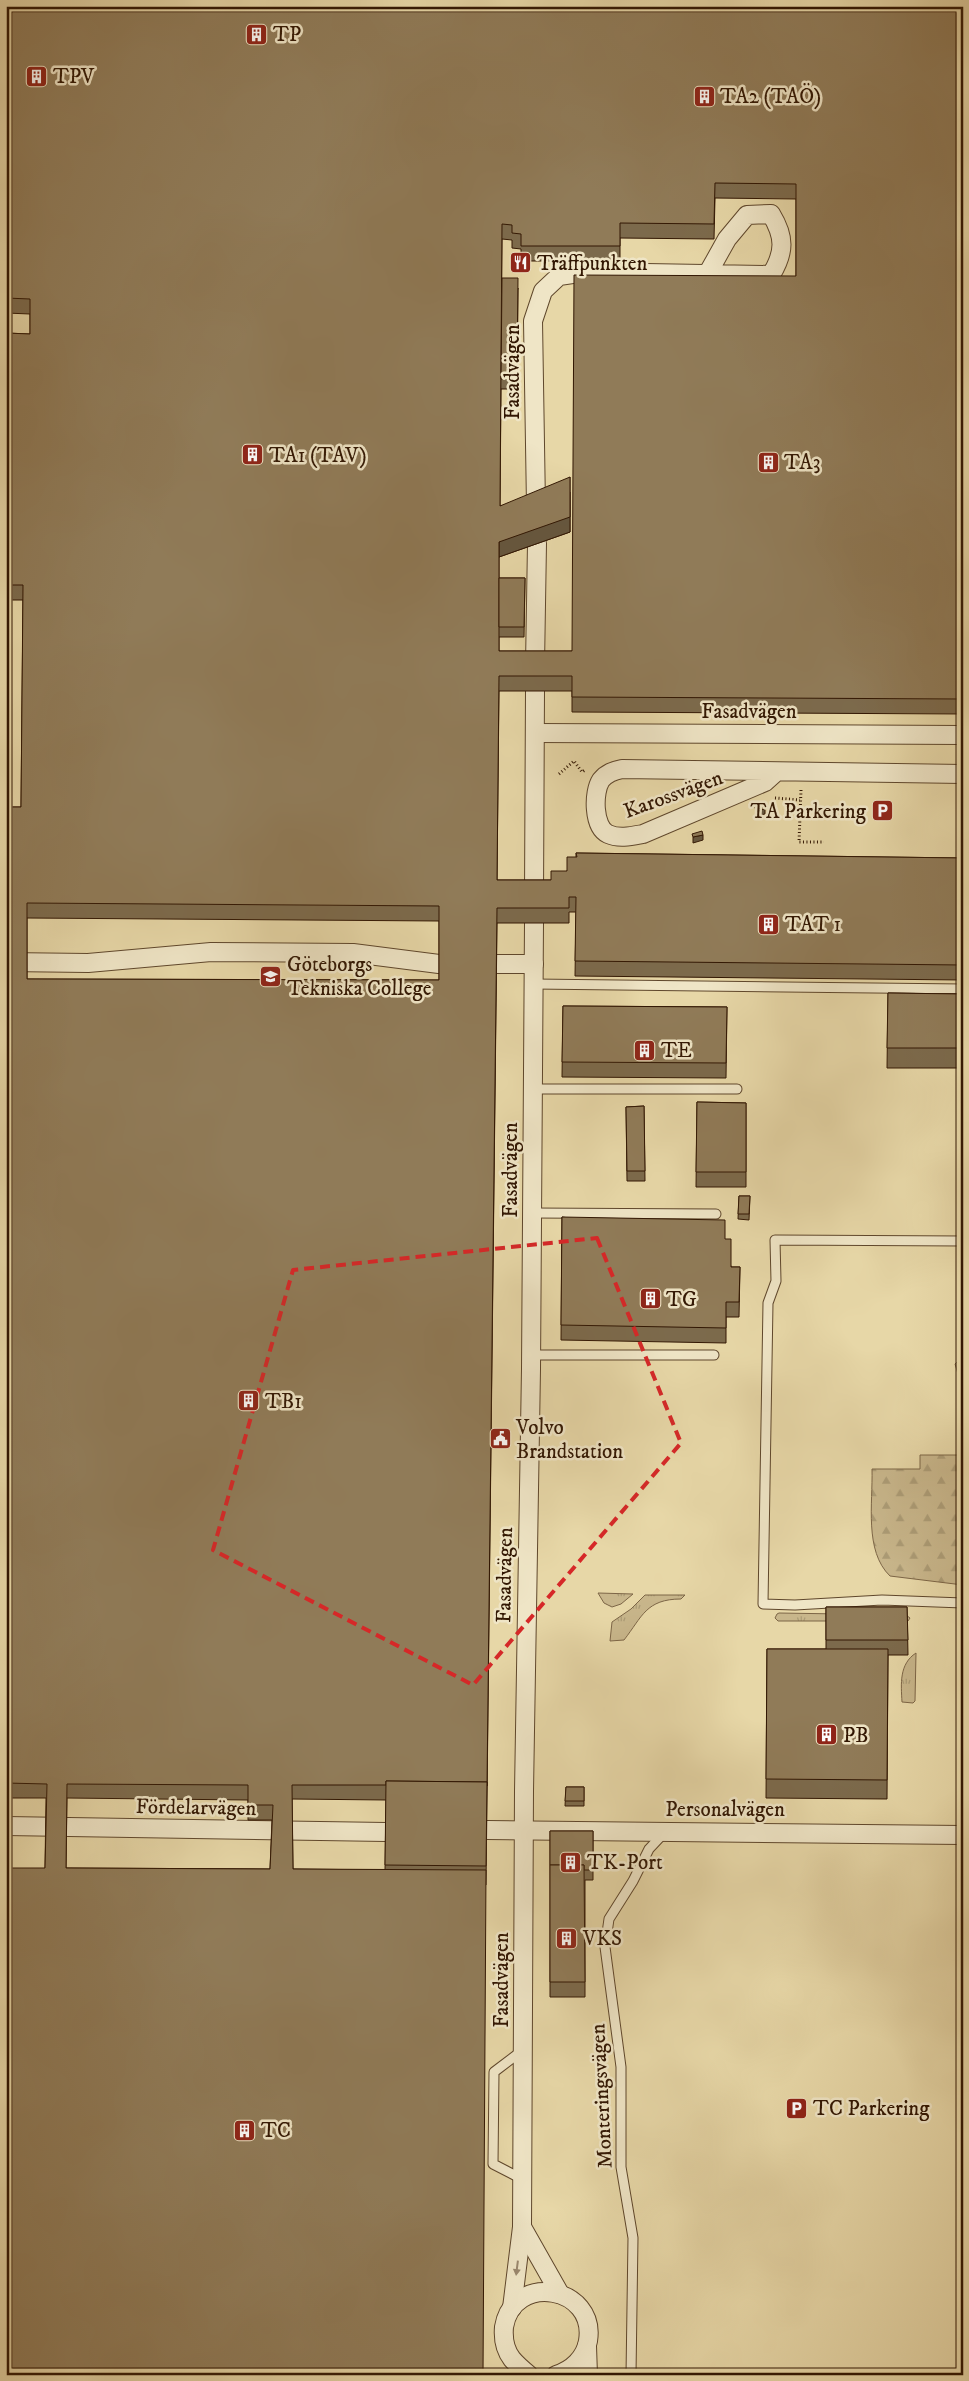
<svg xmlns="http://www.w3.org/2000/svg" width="969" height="2381" font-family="'IM FELL DW Pica',serif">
  <defs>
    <pattern id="grass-tufts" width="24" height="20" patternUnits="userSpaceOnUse" patternTransform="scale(1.25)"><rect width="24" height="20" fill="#c8b68b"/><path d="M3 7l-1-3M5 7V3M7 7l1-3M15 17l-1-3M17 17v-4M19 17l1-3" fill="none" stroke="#ac9c76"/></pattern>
    <pattern id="forest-firs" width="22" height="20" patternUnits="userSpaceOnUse" patternTransform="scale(1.25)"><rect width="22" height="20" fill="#c8b68b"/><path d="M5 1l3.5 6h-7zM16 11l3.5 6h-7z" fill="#ac9c76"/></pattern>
  </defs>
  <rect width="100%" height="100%" fill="#e7d7a7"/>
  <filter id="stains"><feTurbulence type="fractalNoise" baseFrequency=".004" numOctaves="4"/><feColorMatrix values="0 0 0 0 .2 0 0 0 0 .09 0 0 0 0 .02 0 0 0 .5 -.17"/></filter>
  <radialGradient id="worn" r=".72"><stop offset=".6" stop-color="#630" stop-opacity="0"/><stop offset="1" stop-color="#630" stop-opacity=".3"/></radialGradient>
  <g fill="url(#grass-tufts)" stroke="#7d6647">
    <polygon points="598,1593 633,1594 621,1604 612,1607 604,1603"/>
    <path d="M645,1595H685L681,1599C646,1599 642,1617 624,1640L610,1641L612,1622L631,1609Z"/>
    <polygon points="779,1613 906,1615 910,1618 908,1621 778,1621 775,1618 777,1614"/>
    <path d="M916,1653L915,1701L913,1703L902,1702C901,1684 899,1664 916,1653Z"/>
  </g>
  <path fill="url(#forest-firs)" stroke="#7d6647" d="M963,1356V1585L890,1576C864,1551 873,1503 872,1469H920V1455H960L958,1374L955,1364Z"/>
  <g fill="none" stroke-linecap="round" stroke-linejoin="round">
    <defs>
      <g id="lane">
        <polyline points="534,984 963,989"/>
        <polyline points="533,1089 737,1089"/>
        <polyline points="532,1213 716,1214"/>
        <polyline points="963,1241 775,1240 776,1281 768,1303 763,1604 795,1605 882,1600 963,1603"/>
        <polyline points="531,1355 714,1355"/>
        <polyline points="522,2179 493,2164 494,2072 523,2050"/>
        <polyline points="631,2375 633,2238 621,2167 621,2067 605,1947 609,1919 633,1881 649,1849 665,1832"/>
      </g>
      <g id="street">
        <path d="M536,506L533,321L543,291L559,276L586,272L771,275C785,252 785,237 771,214L747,215L727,239L708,273"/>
        <polyline points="535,665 537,543"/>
        <polyline points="536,733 963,735"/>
        <path d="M775,773L765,782L643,834C632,836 619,839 608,834C593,827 593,792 601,780C607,773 613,771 622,769L963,774"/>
        <polyline points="534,895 535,691"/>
        <polyline points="6,962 88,963 211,952 353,953 439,964 534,964"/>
        <polyline points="6,1826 386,1832"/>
        <polyline points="487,1830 963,1835"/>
        <polyline points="522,2227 560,2294"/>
        <polyline points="512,2308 522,2227 524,1791 531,1369 534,923"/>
        <polyline points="587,2346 588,2375"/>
        <path d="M529,2375C523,2370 517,2365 512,2359C505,2350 503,2338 504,2327C513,2272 597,2286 588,2341C585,2358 572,2370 556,2375"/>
      </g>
    </defs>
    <use href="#lane" stroke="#5f472c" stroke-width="11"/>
    <use href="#street" stroke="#5f472c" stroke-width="20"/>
    <g stroke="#321703" stroke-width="3" stroke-dasharray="1 2.5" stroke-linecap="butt">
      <polyline points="559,774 574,761 582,772 585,770"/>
      <polyline points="801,790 799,842 824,842"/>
      <polyline points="775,798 800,800"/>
    </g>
    <use href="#lane" stroke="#efe5c6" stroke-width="9"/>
    <use href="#street" stroke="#efe5c6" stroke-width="18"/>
  </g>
  <g fill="#7c6a4c" stroke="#321703" fill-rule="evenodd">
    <path d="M6,6H963V714L572,712V691H499L497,880H551L567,871L576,857V853L963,858V980L575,976L576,912H569V923H497L486,1885L45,1868L46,1798H6V807H21L23,600H6V333L30,334V314L6,313ZM715,198L796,199V276L572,651H499V637H524L525,578H499V557L570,532V492L500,506L501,389H517L518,288L501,356L502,239L512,240V248L521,249V261H620V238L714,239ZM27,918L439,921V980L27,979ZM67,1798L248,1800V1820H272L270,1869L66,1868ZM292,1799L386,1800L385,1870L293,1869Z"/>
    <polygon points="888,993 963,994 963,1068 887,1068"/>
    <polygon points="563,1006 727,1007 726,1078 562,1077"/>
    <polygon points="697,1102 746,1103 746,1187 696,1187"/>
    <polygon points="644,1106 645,1181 627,1181 626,1107"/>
    <polygon points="739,1196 750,1196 749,1220 738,1219"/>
    <polygon points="562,1217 725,1239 731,1267 740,1267 739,1317 726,1317 726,1343 561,1340"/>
    <polygon points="826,1607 907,1607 908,1655 888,1655 887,1799 766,1798 767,1649 826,1649"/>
    <polygon points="566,1787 584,1787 584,1806 565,1806"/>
    <polygon points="550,1831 593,1831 593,1880 585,1880 585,1997 550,1997"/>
  </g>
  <g fill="#65563e" stroke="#321703">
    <polygon points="570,477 570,532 499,557 499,542"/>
    <polygon points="765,809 765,814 756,816 756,811"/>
    <polygon points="703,835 703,840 693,843 693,837"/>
  </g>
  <g fill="#907b58" stroke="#321703" fill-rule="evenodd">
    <path d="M6,6H963V699L572,697V676H499L497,880H551V871H567V857H577L576,853L963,858V965L575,961L576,897H569V908H497L487,1786V1782L386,1781V1785H292L293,1869L486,1870L483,2375H6V1868H45L47,1784L6,1783V903H7L8,871V866H6V807H21L23,585H6V333L30,334V299L6,298ZM715,183L796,184V276L574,275L572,651H499V542L570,517V477L500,506L502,224L512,225V233L521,234V246H620V223L714,224ZM27,903L439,906V980L27,979ZM67,1784L248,1785V1805H273L270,1869L66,1868Z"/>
    <polygon points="502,278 518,278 517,379 501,379"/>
    <polygon points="499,578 525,578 524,627 499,627"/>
    <polygon points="764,805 765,809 756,811 755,807"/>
    <polygon points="702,831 703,835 693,837 692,834"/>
    <polygon points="6,866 8,866 7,892 6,892"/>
    <polygon points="888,993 963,994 963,1048 887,1048"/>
    <polygon points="563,1006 727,1007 726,1063 562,1062"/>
    <polygon points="697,1102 746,1103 746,1172 696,1172"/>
    <polygon points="644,1106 645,1171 627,1171 626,1107"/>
    <polygon points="739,1196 750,1196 749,1214 738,1214"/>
    <polygon points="562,1217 725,1220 725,1239 731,1239 731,1267 740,1267 739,1302 726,1302 726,1328 561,1325"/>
    <polygon points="826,1607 907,1607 908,1640 826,1640"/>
    <polygon points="767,1649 888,1649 887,1780 766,1779"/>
    <polygon points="386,1781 487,1782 486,1866 385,1865"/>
    <polygon points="566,1787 584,1787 584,1801 565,1801"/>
    <polygon points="550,1831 593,1831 593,1870 584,1870 584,1865 550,1865"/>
    <polygon points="550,1865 584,1865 585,1982 550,1982"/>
  </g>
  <defs><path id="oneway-solid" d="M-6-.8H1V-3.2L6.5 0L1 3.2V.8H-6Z" transform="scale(1.25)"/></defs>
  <use fill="#9a886e" href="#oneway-solid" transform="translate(517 2268) rotate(97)"/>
  <path fill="none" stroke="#d62828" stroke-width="4" stroke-dasharray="10 6" stroke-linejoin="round" d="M597,1238L681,1443L473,1685L213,1550L293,1270Z"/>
  <defs>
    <symbol id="building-square" viewBox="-11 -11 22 22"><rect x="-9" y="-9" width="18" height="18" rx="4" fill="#8f2418" stroke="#efe5c6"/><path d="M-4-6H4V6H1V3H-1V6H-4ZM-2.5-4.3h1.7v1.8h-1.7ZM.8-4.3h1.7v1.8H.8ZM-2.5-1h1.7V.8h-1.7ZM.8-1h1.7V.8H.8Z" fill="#fff"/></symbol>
    <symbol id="restaurant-square" viewBox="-11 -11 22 22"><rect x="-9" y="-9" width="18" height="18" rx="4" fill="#8f2418" stroke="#efe5c6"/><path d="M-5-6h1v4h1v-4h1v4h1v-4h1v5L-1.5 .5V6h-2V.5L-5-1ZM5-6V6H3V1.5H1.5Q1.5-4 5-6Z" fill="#fff"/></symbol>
    <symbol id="parking-square" viewBox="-11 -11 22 22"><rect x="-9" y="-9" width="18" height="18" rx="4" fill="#8f2418" stroke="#efe5c6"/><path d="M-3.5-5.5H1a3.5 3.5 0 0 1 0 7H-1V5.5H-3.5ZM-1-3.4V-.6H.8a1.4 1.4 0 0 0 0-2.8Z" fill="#fff"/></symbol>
    <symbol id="school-square" viewBox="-11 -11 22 22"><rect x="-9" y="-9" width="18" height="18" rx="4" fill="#8f2418" stroke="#efe5c6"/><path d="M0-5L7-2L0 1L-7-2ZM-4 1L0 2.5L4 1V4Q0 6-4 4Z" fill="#fff"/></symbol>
    <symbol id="civic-square" viewBox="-11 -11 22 22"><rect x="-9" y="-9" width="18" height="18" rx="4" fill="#8f2418" stroke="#efe5c6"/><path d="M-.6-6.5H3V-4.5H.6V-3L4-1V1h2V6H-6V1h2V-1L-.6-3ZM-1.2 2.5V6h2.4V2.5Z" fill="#fff"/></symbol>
  </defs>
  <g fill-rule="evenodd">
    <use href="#building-square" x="244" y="22" width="25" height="25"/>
    <use href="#building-square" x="24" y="64" width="25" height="25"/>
    <use href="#building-square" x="692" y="84" width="25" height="25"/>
    <use href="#restaurant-square" x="508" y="250" width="25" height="25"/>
    <use href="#building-square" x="240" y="442" width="25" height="25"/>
    <use href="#building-square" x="756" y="450" width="25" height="25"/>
    <use href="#parking-square" x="870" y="798" width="25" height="25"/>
    <use href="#building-square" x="756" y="912" width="25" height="25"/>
    <use href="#school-square" x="258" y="964" width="25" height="25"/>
    <use href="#building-square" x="632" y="1038" width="25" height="25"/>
    <use href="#building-square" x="638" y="1286" width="25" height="25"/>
    <use href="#building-square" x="236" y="1388" width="25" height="25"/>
    <use href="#civic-square" x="488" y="1426" width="25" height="25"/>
    <use href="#building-square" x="814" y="1722" width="25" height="25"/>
    <use href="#building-square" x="558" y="1850" width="25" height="25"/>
    <use href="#building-square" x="554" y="1926" width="25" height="25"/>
    <use href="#parking-square" x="784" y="2096" width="25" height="25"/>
    <use href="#building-square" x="232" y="2118" width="25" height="25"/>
  </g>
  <g text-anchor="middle" stroke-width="5" stroke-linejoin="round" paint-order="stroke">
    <g font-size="21" fill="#321703" stroke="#efe5c6" text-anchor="start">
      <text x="273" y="41">TP</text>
      <text x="53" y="83">TPV</text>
      <text x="720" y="103">TA2 (TAÖ)</text>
      <text x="537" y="270">Träffpunkten</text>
      <text x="269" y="462">TA1 (TAV)</text>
      <text x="784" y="469">TA3</text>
      <text x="866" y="818" text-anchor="end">TA Parkering</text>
      <text x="785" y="931">TAT 1</text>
      <text x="287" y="971">Göteborgs<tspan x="287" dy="24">Tekniska College</tspan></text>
      <text x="661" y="1057">TE</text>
      <text x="666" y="1306">TG</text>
      <text x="265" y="1408">TB1</text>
      <text x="516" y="1434">Volvo<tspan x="516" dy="24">Brandstation</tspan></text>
      <text x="843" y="1742">PB</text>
      <text x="587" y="1869">TK-Port</text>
      <text x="583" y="1945">VKS</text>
      <text x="813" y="2115">TC Parkering</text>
      <text x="261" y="2137">TC</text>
    </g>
    <g font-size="21" fill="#321703" stroke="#efe5c6">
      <text transform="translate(512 372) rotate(-90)" y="7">Fasadvägen</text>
      <text x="749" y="718">Fasadvägen</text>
      <text transform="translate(673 794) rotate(-20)" y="7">Karossvägen</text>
      <text transform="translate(510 1170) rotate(-90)" y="7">Fasadvägen</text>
      <text transform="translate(504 1575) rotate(-89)" y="7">Fasadvägen</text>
      <text transform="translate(196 1807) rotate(1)" y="7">Fördelarvägen</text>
      <text x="725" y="1816">Personalvägen</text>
      <text transform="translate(501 1980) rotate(-90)" y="7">Fasadvägen</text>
      <text transform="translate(601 2096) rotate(-93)" y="7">Monteringsvägen</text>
    </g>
  </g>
  <rect width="969" height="2381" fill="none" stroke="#e7d7a7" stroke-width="25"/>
  <rect x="8" y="8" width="954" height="2366" fill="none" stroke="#321703" stroke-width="2.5"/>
  <rect x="12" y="12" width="944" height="2356" fill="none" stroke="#321703"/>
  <rect width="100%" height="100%" filter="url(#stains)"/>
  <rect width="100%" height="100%" fill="url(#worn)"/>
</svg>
